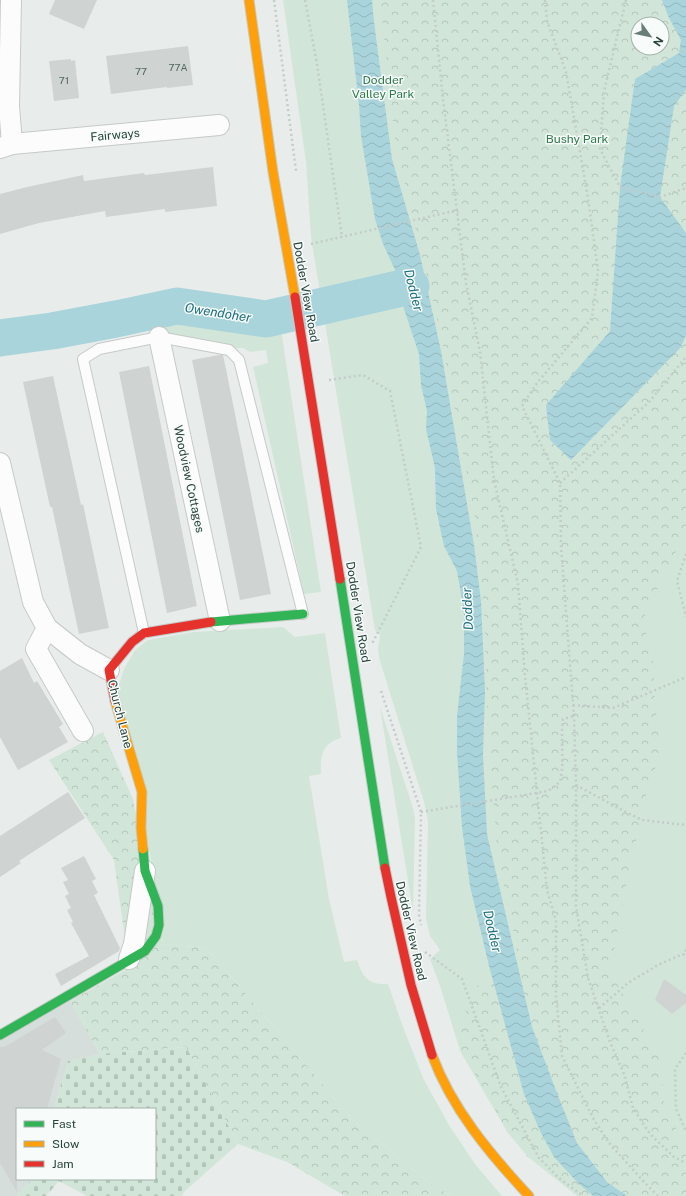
<svg xmlns="http://www.w3.org/2000/svg" width="686" height="1196" font-family="'Public Sans',sans-serif">
  <defs>
    <pattern id="forest-crowns" width="20" height="18" patternUnits="userSpaceOnUse"><rect width="20" height="18" fill="#d1e6d8"/><path d="M2 6a3 3 0 1 1 6 0M12 15a3 3 0 1 1 6 0" fill="none" stroke="#b3c6ba"/></pattern>
    <pattern id="cemetery-stones" width="16" height="16" patternUnits="userSpaceOnUse"><rect width="16" height="16" fill="#d1e6d8"/><path d="M2 7V4a2 2 0 0 1 4 0v3zM10 15v-3a2 2 0 0 1 4 0v3z" fill="#b3c6ba"/></pattern>
    <pattern id="water-waves" width="16" height="10" patternUnits="userSpaceOnUse"><rect width="16" height="10" fill="#a9d4db"/><path d="M0 5q4-4 8 0t8 0" fill="none" stroke="#91b7bd"/></pattern>
  </defs>
  <rect width="100%" height="100%" fill="#e8edeb"/>
  <polygon fill="#d6dedb" points="70,1001 100,1054 68,1062 54,1109 17,1109 17,1179 32,1179 17,1196 0,1196 0,1040"/>
  <g fill="#d1e6d8" fill-rule="evenodd">
    <path d="M283,0H686V1196L508,1133L460,1051L458,1044L440,986L430,959L440,950L430,936L426,919L428,821L424,802L379,658L378,649L380,635L375,630L311,237L306,162ZM638,24H662V48H638Z"/>
    <path d="M177,310C209,317 247,330 280,323L321,592L304,594L253,367L268,363L266,350L250,352L243,348H231L159,331Z"/>
    <path d="M283,627L295,637L325,633L341,738C322,743 320,757 321,774L309,776L329,899L344,962L357,960C363,977 368,985 388,984L403,1027L424,1080L449,1125L475,1164L502,1196H451L428,1182L351,1118L207,948L162,944L151,860L118,688L124,669L135,650L148,640L194,632Z"/>
    <polygon points="380,707 413,808 415,819 413,912"/>
  </g>
  <g fill="url(#forest-crowns)" fill-rule="evenodd">
    <path d="M380,0H686V531L643,619L653,663L655,706L663,755L650,777L624,895L610,972L660,1058L664,1105L686,1148V1196H577L528,1157L508,1133L458,1044L471,989L520,965L497,850L488,730L484,613L475,518L440,331L396,147ZM638,24H662V48H638Z"/>
    <polygon points="103,732 133,799 162,944 207,948 351,1118 428,1182 451,1196 345,1196 287,1162 238,1144 186,1047 100,1054 70,1001 129,968 114,860 49,760"/>
  </g>
  <polygon fill="url(#cemetery-stones)" points="186,1047 238,1144 184,1192 182,1196 87,1196 59,1181 46,1196 17,1196 32,1179 155,1179 155,1109 54,1109 68,1061 100,1054"/>
  <g fill="url(#water-waves)">
    <polygon points="347,0 372,0 374,22 392,159 420,255 441,351 474,545 481,601 485,691 483,755 487,834 532,1027 557,1093 577,1143 607,1182 627,1196 593,1196 578,1183 554,1157 541,1133 524,1094 489,966 470,886 462,827 457,752 457,716 464,654 464,611 457,571 444,546 436,509 435,468 426,429 427,411 421,385 419,354 404,309 401,289 396,272 383,244 375,219 361,136 359,105"/>
    <polygon points="662,0 686,0 686,90 674,106 660,197 686,233 686,335 681,347 571,460 550,440 546,405 610,331 620,187 635,79 679,53 681,40 669,18"/>
  </g>
  <g fill="none" stroke-linecap="round" stroke-linejoin="round">
    <polyline stroke="#a9d4db" stroke-width="37" points="0,338 52,331 116,319 177,306 266,319 411,286"/>
  </g>
  <g fill="#cfd4d2">
    <polygon points="55,0 97,0 84,29 49,14"/>
    <polygon points="188,46 193,85 167,88 167,87 111,94 106,56"/>
    <polygon points="71,59 71,61 75,60 79,98 54,101 49,61"/>
    <polygon points="213,167 217,206 165,212 165,209 106,217 105,211 39,223 0,234 0,194 27,187 83,175 84,181 144,173 145,175"/>
    <polygon points="219,355 223,355 226,369 271,594 240,600 192,360"/>
    <polygon points="149,366 197,606 167,613 119,372"/>
    <polygon points="53,376 81,505 83,504 109,628 79,634 52,507 50,507 23,382"/>
    <polygon points="22,658 34,683 37,681 63,724 59,727 68,742 18,770 0,737 0,671"/>
    <polygon points="68,792 85,818 19,861 21,863 0,877 0,836"/>
    <polygon points="84,856 96,879 92,881 98,893 94,895 120,948 119,951 61,986 55,974 89,956 71,923 73,922 67,910 71,908 65,896 69,894 63,882 68,880 61,868"/>
    <polygon points="664,979 686,995 686,1003 672,1014 655,1000"/>
    <polygon points="55,1017 66,1033 42,1050 61,1059 47,1109 17,1109 17,1192 0,1163 0,1047 6,1046"/>
  </g>
  <g fill="none" stroke-linecap="round" stroke-linejoin="round">
    <defs>
      <polyline id="lane" points="144,633 83,359 99,349 159,337 229,350 239,360 303,614"/>
      <g id="street">
        <polyline points="11,0 9,106 12,144"/>
        <polyline points="0,148 12,144 219,125"/>
        <polyline points="159,337 220,621"/>
        <polyline points="0,463 33,602 47,628 36,649 83,731"/>
        <polyline points="47,628 80,654 109,670"/>
        <polyline points="129,959 134,944 145,871"/>
      </g>
      <g id="fast">
        <polyline points="340,579 385,868"/>
        <polyline points="211,622 303,614"/>
        <polyline points="0,1035 145,951 156,936 159,925 158,906 145,871 143,849"/>
      </g>
      <g id="slow">
        <polyline points="249,0 273,172 295,297"/>
        <polyline points="115,701 142,792 141,828 143,849"/>
        <path d="M432,1055C452,1109 490,1154 529,1196"/>
      </g>
      <g id="jam">
        <polyline points="295,297 340,579"/>
        <polyline points="115,701 109,670 132,642 144,633 211,622"/>
        <polyline points="385,868 391,897 411,985 432,1055"/>
      </g>
    </defs>
    <use href="#lane" stroke="#c5cac8" stroke-width="12"/>
    <use href="#street" stroke="#c5cac8" stroke-width="22"/>
    <use href="#fast" stroke="#c3cbc8" stroke-width="11"/>
    <use href="#slow" stroke="#c3cbc8" stroke-width="11"/>
    <use href="#jam" stroke="#c3cbc8" stroke-width="11"/>
    <g stroke="#c3ccca" stroke-width="2.5" stroke-dasharray="2 3" stroke-linecap="butt">
      <polyline points="274,0 296,171"/>
      <polyline points="305,0 317,64 342,237"/>
      <polyline points="433,0 443,99 466,283 480,352 494,480 518,584 525,676 547,890 556,921 556,996 562,1056 593,1118 609,1143 644,1182 658,1196"/>
      <polyline points="545,0 547,21 566,72 588,198 598,271 592,318 537,383 522,406 560,483 561,546 574,716 576,785 576,906 588,978 610,1042 624,1074 633,1108 650,1134 674,1157 686,1163"/>
      <polyline points="626,0 604,91 600,149 620,187 660,197 686,188"/>
      <polyline points="311,244 458,210"/>
      <polyline points="329,380 363,375 390,391 421,547 372,644"/>
      <polyline points="560,483 649,402 686,357"/>
      <polyline points="686,554 677,581 686,617"/>
      <polyline points="381,691 421,812 419,915 421,925"/>
      <polyline points="573,705 613,708 686,677"/>
      <polyline points="576,785 618,808 642,820 686,825"/>
      <polyline points="686,950 683,954 686,957"/>
      <polyline points="425,952 462,979 501,1087 539,1158 559,1178 583,1196"/>
      <polyline points="599,1008 628,983 658,965 683,954"/>
      <polyline points="686,1053 675,1069 676,1109 686,1131"/>
    </g>
    <use href="#lane" stroke="#fcfcfc" stroke-width="10"/>
    <use href="#street" stroke="#fcfcfc" stroke-width="20"/>
    <use href="#fast" stroke="#30b455" stroke-width="9"/>
    <use href="#slow" stroke="#ff9f0a" stroke-width="9"/>
    <use href="#jam" stroke="#e5322d" stroke-width="9"/>
    <path stroke="#c3ccca" stroke-width="2.5" stroke-dasharray="2 3" stroke-linecap="butt" d="M421,812L548,791L560,782C565,761 560,740 563,719L574,716"/>
  </g>
  <g text-anchor="middle" stroke-width="3" stroke-linejoin="round" paint-order="stroke">
    <g font-size="10" fill="#506761">
      <text x="178" y="71">77A</text>
      <text x="141" y="75">77</text>
      <text x="64" y="84">71</text>
    </g>
    <g font-size="12" fill="#2d7a4b" stroke="#f7fbf9">
      <text x="383" y="84">Dodder<tspan x="383" dy="14">Valley Park</tspan></text>
      <text x="577" y="143">Bushy Park</text>
    </g>
    <g font-size="12" fill="#24423a" stroke="#f7fbf9">
      <text transform="translate(115 135) rotate(-5)" y="4">Fairways</text>
      <text transform="translate(306 292) rotate(80)" y="4">Dodder View Road</text>
      <text transform="translate(189 479) rotate(78)" y="4">Woodview Cottages</text>
      <text transform="translate(358 612) rotate(81)" y="4">Dodder View Road</text>
      <text transform="translate(120 714) rotate(76)" y="4">Church Lane</text>
      <text transform="translate(411 931) rotate(77)" y="4">Dodder View Road</text>
    </g>
    <g font-size="13" font-style="italic" fill="#1c6f80" stroke="#f7fbf9">
      <text transform="translate(414 290) rotate(76)" y="5">Dodder</text>
      <text transform="translate(218 312) rotate(9)" y="5">Owendoher</text>
      <text transform="translate(467 609) rotate(-93)" y="5">Dodder</text>
      <text transform="translate(493 931) rotate(77)" y="5">Dodder</text>
    </g>
  </g>
  <rect x="16" y="1108" width="140" height="72" fill="#f7fbf9" stroke="#a3b1ad"/>
  <rect x="24" y="1121" width="20" height="6" fill="#30b455" stroke="#a3b1ad"/>
  <text x="52" y="1128" font-size="12" fill="#24423a">Fast</text>
  <rect x="24" y="1141" width="20" height="6" fill="#ff9f0a" stroke="#a3b1ad"/>
  <text x="52" y="1148" font-size="12" fill="#24423a">Slow</text>
  <rect x="24" y="1161" width="20" height="6" fill="#e5322d" stroke="#a3b1ad"/>
  <text x="52" y="1168" font-size="12" fill="#24423a">Jam</text>
  <g transform="translate(650 36) rotate(123)"><circle r="19" fill="#f7fbf9" stroke="#a3b1ad"/>
  <path d="M0-3L7 15L0 10L-7 15Z" fill="#697e78"/>
  <text y="-6" font-size="11" font-weight="bold" text-anchor="middle" fill="#24423a">N</text>
  </g>
</svg>
